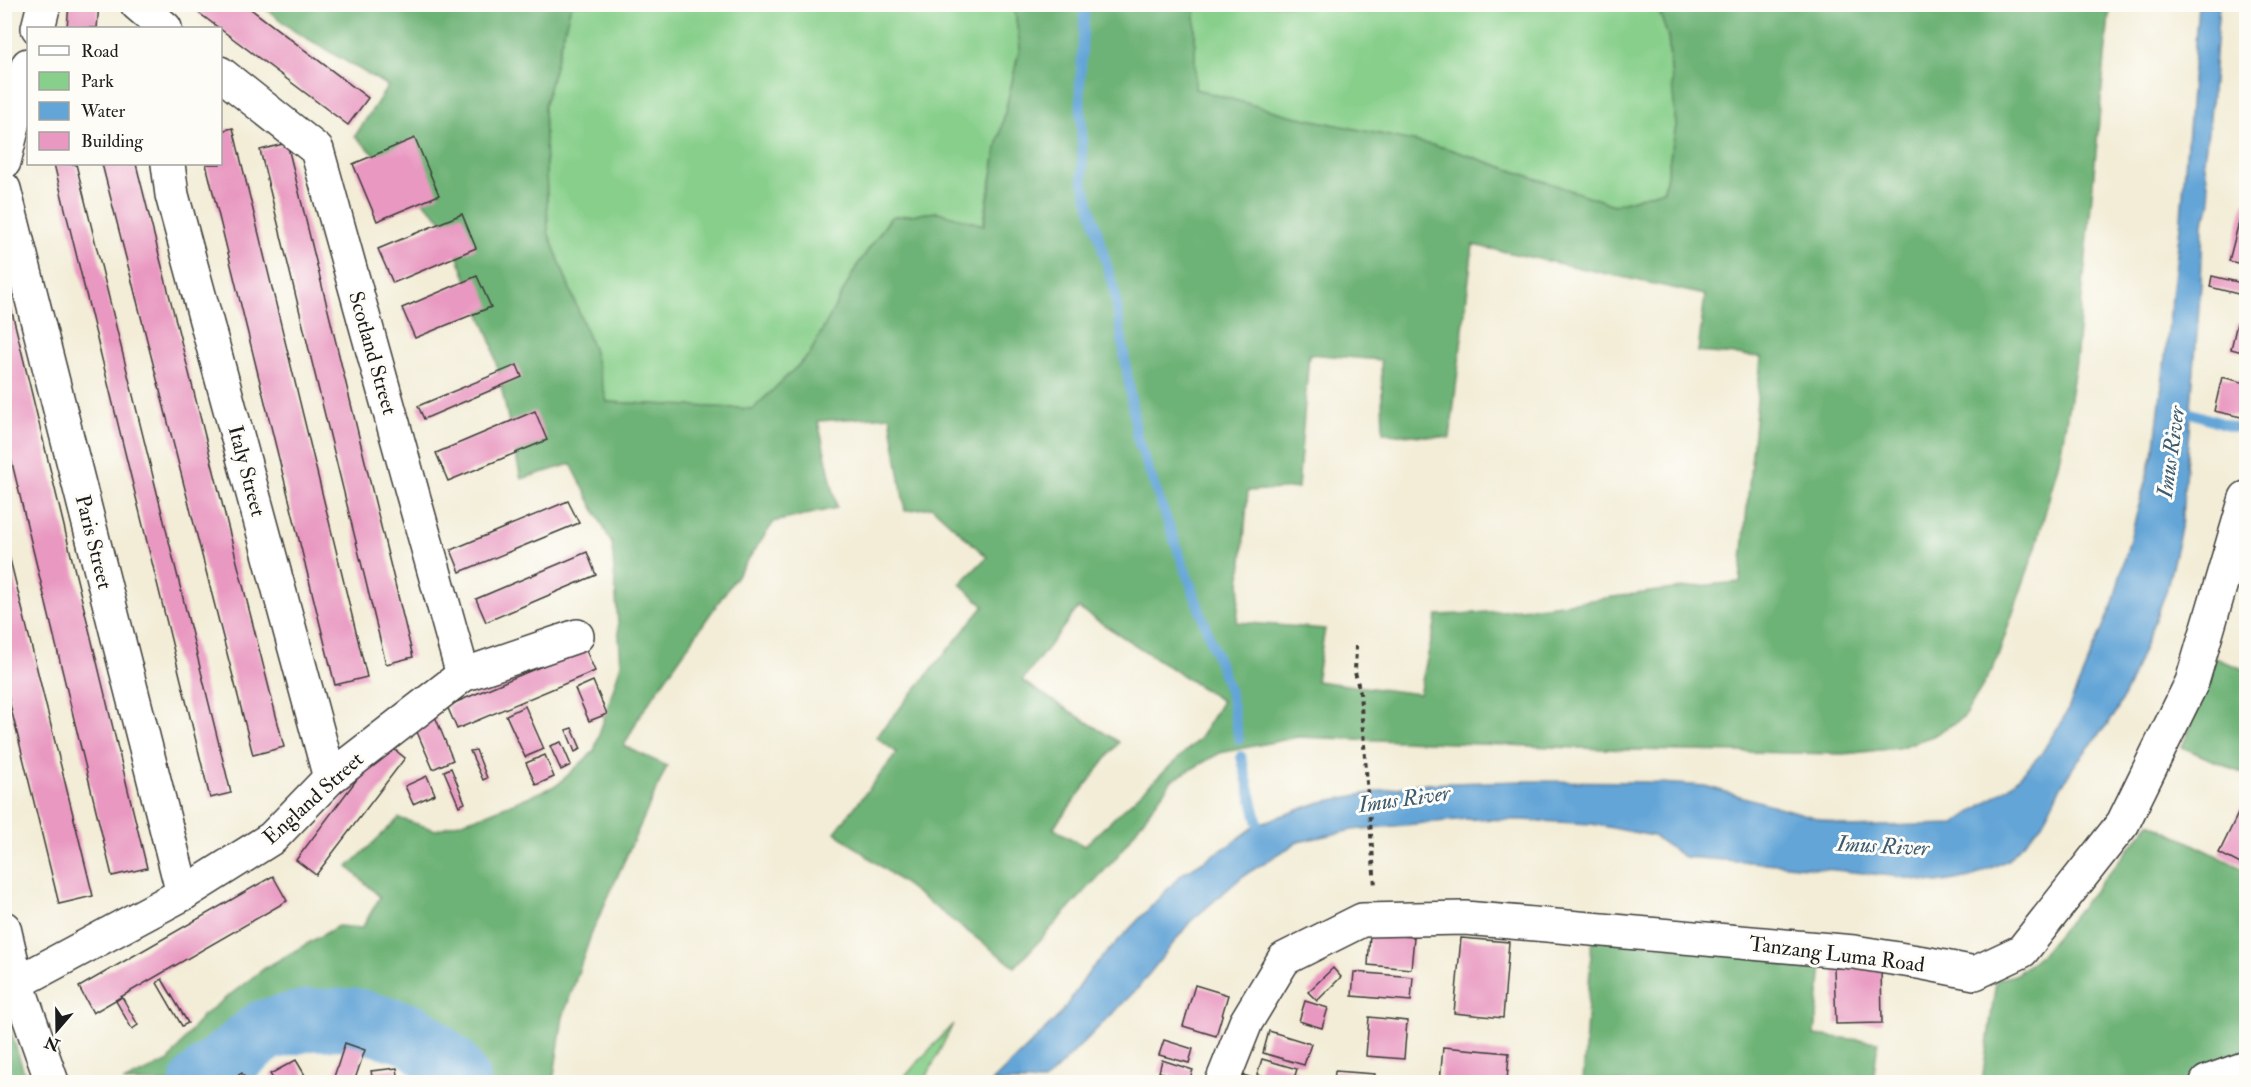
<svg xmlns="http://www.w3.org/2000/svg" width="2251" height="1087" font-family="'IM FELL Double Pica',serif">
  <rect width="100%" height="100%" fill="#fdfcf7"/>
  <filter id="ink" filterUnits="userSpaceOnUse"><feTurbulence type="fractalNoise" baseFrequency=".0167" numOctaves="2"/><feDisplacementMap in="SourceGraphic" scale="12" xChannelSelector="R" yChannelSelector="G"/><feConvolveMatrix kernelMatrix="1 2 1 2 8 2 1 2 1" color-interpolation-filters="sRGB"/></filter>
  <filter id="wash" filterUnits="userSpaceOnUse"><feTurbulence type="fractalNoise" baseFrequency=".008" numOctaves="4" result="noise"/><feDisplacementMap in="SourceGraphic" scale="24" xChannelSelector="R" yChannelSelector="G"/><feGaussianBlur stdDeviation="1.35" result="paint"/><feColorMatrix in="noise" values="0 0 0 0 0 0 0 0 0 0 0 0 0 0 0 0 0 1.4 0 .05"/><feComposite in="paint" operator="in"/></filter>
  <g filter="url(#wash)">
    <rect width="100%" height="100%" fill="#f3edd7"/>
    <g fill="#87cf8a" stroke="#527653" stroke-width="1.5">
      <polygon points="571,5 1014,5 1020,47 996,152 983,226 938,212 891,217 857,266 809,355 754,409 607,402 593,349 548,232 544,107"/>
      <polygon points="1195,5 1657,5 1668,37 1676,126 1664,190 1614,205 1446,148 1289,115 1195,89"/>
      <polygon points="953,1024 924,1082 900,1082"/>
    </g>
    <g fill="#6db276" stroke="#446749" stroke-width="1.5" fill-rule="evenodd">
      <path d="M261,5H571L544,107L548,232L593,349L607,402L753,409L809,355L857,266L891,217L938,212L984,225L996,152L1020,47L1014,5H1195V89L1289,115L1446,148L1614,205L1664,190L1676,126L1668,37L1657,5H2110L2076,362L2060,457L2036,547L1994,667L1963,718L1933,736L1898,748L1845,754L1630,750L1298,737L1220,753L1172,780L1115,859L1015,967L835,832L897,753L876,737L984,606L960,584L987,557L932,507L905,511L890,416L818,421L837,508L774,522L639,717L624,746L667,766L591,935L563,1017L553,1082H433L404,1054L357,1036L304,1037L249,1059L222,1082H123L169,1061L201,1017L265,968L338,926L362,928L380,897L348,867L399,818L436,830L484,815L557,785L594,751L621,664L612,544L571,464L521,479L492,344L444,222L355,136L388,86L294,31ZM1473,245L1705,295L1698,352L1761,357L1740,582C1639,590 1538,612 1437,615L1419,694L1316,681L1325,629L1237,622L1248,491L1298,488L1309,354L1381,360L1383,433L1450,438ZM1078,608L1222,701L1200,738L1084,846L1053,828L1119,742L1022,681Z"/>
      <polygon points="2215,658 2246,670 2246,775 2182,747 2201,700"/>
      <polygon points="2150,823 2246,870 2246,1082 1982,1082 1996,980 2015,975 2043,953"/>
      <polygon points="1592,937 1822,965 1815,1035 1878,1042 1873,1082 1583,1082"/>
      <polygon points="5,1006 6,1016 27,1082 5,1082"/>
    </g>
    <polygon fill="#64a5d7" stroke="#40607a" stroke-width="1.5" points="2198,5 2219,5 2210,118 2204,159 2211,203 2203,223 2201,283 2181,528 2166,592 2129,685 2114,716 2076,763 2059,790 2042,824 2008,860 1972,877 1937,883 1892,876 1777,864 1684,857 1653,836 1592,824 1523,820 1467,819 1352,830 1298,842 1243,876 1190,922 1138,988 1044,1082 992,1082 1060,1015 1091,969 1182,874 1228,846 1258,824 1321,802 1418,784 1523,781 1646,782 1705,786 1849,827 1954,824 2010,786 2041,754 2066,714 2113,603 2155,445 2181,218"/>
    <g fill="none" stroke-linecap="round" stroke-linejoin="round">
      <g stroke="#64a5d7" stroke-width="10">
        <polyline points="1085,4 1080,84 1083,181 1115,294 1137,438 1230,693 1239,739"/>
        <polyline points="2178,409 2237,428"/>
        <polyline points="1241,756 1261,836"/>
      </g>
      <polyline stroke="#64a5d7" stroke-width="62" points="201,1082 265,1030 309,1020 355,1019 413,1035 450,1066 460,1082"/>
    </g>
    <g id="blocks">
      <g fill="#e999c1">
        <polygon points="69,4 99,4 97,28 67,28"/>
        <polygon points="187,4 244,4 368,98 348,125"/>
        <polygon points="233,128 367,677 335,685 206,164 220,164 220,131"/>
        <polygon points="415,138 439,195 377,221 353,164"/>
        <polygon points="287,143 413,657 386,664 260,150"/>
        <polygon points="54,164 76,164 231,793 210,798"/>
        <polygon points="102,164 136,164 284,747 253,755"/>
        <polygon points="2244,202 2246,202 2246,265 2229,261"/>
        <polygon points="462,214 476,248 393,283 378,249"/>
        <polygon points="477,276 491,307 415,338 402,308"/>
        <polygon points="2212,276 2246,284 2246,296 2210,287"/>
        <polygon points="4,279 147,868 112,876 4,430"/>
        <polygon points="2237,323 2246,326 2246,353 2231,349"/>
        <polygon points="517,365 522,377 424,419 418,406"/>
        <polygon points="2222,377 2246,383 2246,418 2214,411"/>
        <polygon points="535,411 547,440 448,481 436,453"/>
        <polygon points="568,501 579,523 460,572 451,550"/>
        <polygon points="5,539 93,896 59,904 4,680"/>
        <polygon points="587,552 596,575 486,622 476,599"/>
        <polygon points="585,648 595,671 457,729 447,706"/>
        <polygon points="593,681 607,714 589,721 575,689"/>
        <polygon points="525,706 544,749 525,757 506,715"/>
        <polygon points="432,709 453,760 433,769 411,718"/>
        <polygon points="572,728 581,749 575,752 566,730"/>
        <polygon points="385,742 405,758 316,875 296,860"/>
        <polygon points="561,742 571,765 561,770 550,746"/>
        <polygon points="476,750 487,778 483,780 470,751"/>
        <polygon points="545,755 554,777 536,785 526,763"/>
        <polygon points="451,768 465,803 459,806 444,771"/>
        <polygon points="427,776 435,794 413,804 405,786"/>
        <polygon points="2246,797 2246,867 2219,853"/>
        <polygon points="273,876 287,901 93,1013 79,987"/>
        <polygon points="1370,934 1414,937 1411,969 1368,965"/>
        <polygon points="1461,938 1509,942 1503,1018 1454,1013"/>
        <polygon points="1881,967 1882,1023 1836,1024 1834,968"/>
        <polygon points="1333,968 1341,977 1317,1001 1308,992"/>
        <polygon points="1354,972 1413,977 1411,1001 1352,996"/>
        <polygon points="162,979 188,1023 182,1026 157,983"/>
        <polygon points="1195,985 1228,995 1216,1036 1183,1026"/>
        <polygon points="122,997 138,1025 132,1029 116,1001"/>
        <polygon points="1305,1001 1328,1008 1322,1028 1299,1021"/>
        <polygon points="1369,1017 1407,1021 1404,1059 1366,1056"/>
        <polygon points="1269,1031 1311,1044 1304,1065 1263,1053"/>
        <polygon points="1164,1040 1193,1049 1189,1063 1159,1055"/>
        <polygon points="345,1043 365,1050 354,1082 333,1080"/>
        <polygon points="1443,1047 1509,1053 1507,1082 1440,1082"/>
        <polygon points="1262,1059 1297,1069 1293,1082 1283,1082 1257,1075"/>
        <polygon points="296,1060 309,1082 275,1082 270,1074"/>
        <polygon points="1162,1060 1193,1070 1189,1080 1159,1072"/>
        <polygon points="397,1068 399,1082 373,1082 371,1071"/>
        <polygon points="1335,1071 1375,1074 1374,1082 1334,1082"/>
        <polygon points="242,1073 247,1082 238,1082 235,1077"/>
        <polygon points="1243,1075 1267,1082 1241,1082"/>
      </g>
    </g>
  </g>
  <g filter="url(#ink)">
    <use href="#blocks" fill-opacity="0" stroke="#3c3b38" stroke-width="1.5"/>
    <g fill="none" stroke-linecap="round" stroke-linejoin="round">
      <defs>
        <g id="minor">
          <polyline points="137,4 165,28"/>
          <polyline points="38,28 44,4"/>
          <polyline points="220,73 317,150 463,675"/>
          <polyline points="4,162 28,65"/>
          <polyline points="168,164 172,195 330,778"/>
          <polyline points="4,189 183,894"/>
          <polyline points="4,928 17,983 52,1082"/>
          <polyline points="17,983 183,894 272,838 330,778 463,675 577,636"/>
          <polyline points="2207,1082 2246,1068"/>
        </g>
        <polyline id="tertiary" points="1222,1082 1246,1022 1284,959 1362,920 1465,918 1854,952 1924,963 1975,973 2022,951 2123,823 2192,682 2246,498"/>
      </defs>
      <use href="#minor" stroke="#3c3b38" stroke-width="36"/>
      <use href="#tertiary" stroke="#3c3b38" stroke-width="36"/>
      <polyline stroke="#3c3b38" stroke-width="4" stroke-dasharray="4.5 4.5" stroke-linecap="butt" points="1356,646 1355,672 1360,693 1375,886"/>
      <use href="#minor" stroke="#fff" stroke-width="33"/>
      <use href="#tertiary" stroke="#fff" stroke-width="33"/>
    </g>
  </g>
  <g text-anchor="middle" stroke-width="6" stroke-linejoin="round" paint-order="stroke">
    <g font-size="21" fill="#1c1c1c" stroke="#fdfcf7">
      <text transform="translate(373 353) rotate(74)" y="7">Scotland Street</text>
      <text transform="translate(247 471) rotate(75)" y="7">Italy Street</text>
      <text transform="translate(94 542) rotate(76)" y="7">Paris Street</text>
      <text transform="translate(313 798) rotate(-42)" y="7">England Street</text>
      <text transform="translate(1837 954) rotate(7)" y="7">Tanzang Luma Road</text>
    </g>
    <g font-size="22" font-style="italic" fill="#3c5a70" stroke="#fdfcf7">
      <text transform="translate(2170 452) rotate(-82)" y="8">Imus River</text>
      <text transform="translate(1404 798) rotate(-8)" y="8">Imus River</text>
      <text transform="translate(1883 845) rotate(3)" y="8">Imus River</text>
    </g>
  </g>
  <rect width="2251" height="1087" fill="none" stroke="#fdfcf7" stroke-width="24"/>
  <rect x="27" y="27" width="195" height="138" fill="#fdfcf7" stroke="#a3a29f" stroke-width="1.5"/>
  <rect x="39" y="46" width="30" height="9" fill="#ffffff" stroke="#a3a29f" stroke-width="1.5"/>
  <text x="81" y="57" font-size="18" fill="#1c1c1c">Road</text>
  <rect x="39" y="72" width="30" height="18" fill="#87cf8a" stroke="#a3a29f" stroke-width="1.5"/>
  <text x="81" y="87" font-size="18" fill="#1c1c1c">Park</text>
  <rect x="39" y="102" width="30" height="18" fill="#64a5d7" stroke="#a3a29f" stroke-width="1.5"/>
  <text x="81" y="117" font-size="18" fill="#1c1c1c">Water</text>
  <rect x="39" y="132" width="30" height="18" fill="#e999c1" stroke="#a3a29f" stroke-width="1.5"/>
  <text x="81" y="147" font-size="18" fill="#1c1c1c">Building</text>
  <g transform="translate(57 1030) rotate(200)" stroke="#fdfcf7" stroke-width="4.5" paint-order="stroke">
  <path d="M0-4.5L10 22L0 15L-10 22Z" fill="#1c1c1c"/>
  <text y="-9" font-size="16" font-weight="bold" text-anchor="middle" fill="#1c1c1c">N</text>
  </g>
</svg>
